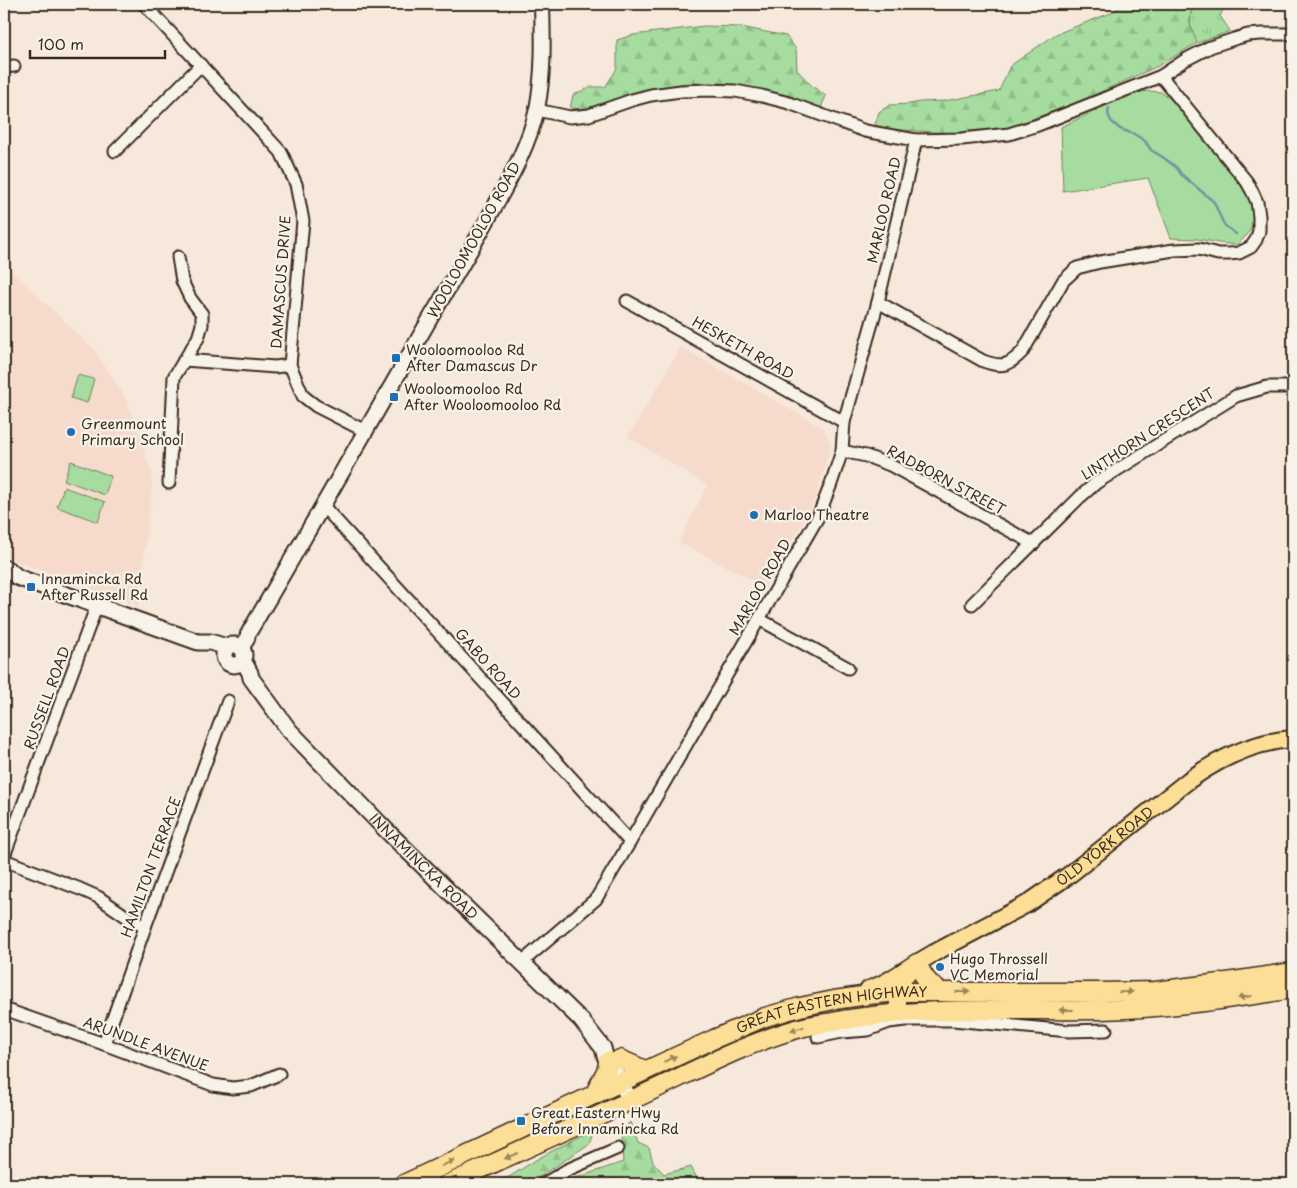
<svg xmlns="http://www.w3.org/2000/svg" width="1297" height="1188" font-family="'Playpen Sans',sans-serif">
  <defs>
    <pattern id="grass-tufts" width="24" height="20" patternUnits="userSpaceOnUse" patternTransform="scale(1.25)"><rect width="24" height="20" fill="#a6dc9f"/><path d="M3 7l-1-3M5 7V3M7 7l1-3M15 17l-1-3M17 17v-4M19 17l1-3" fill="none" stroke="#90bd88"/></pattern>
    <pattern id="forest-firs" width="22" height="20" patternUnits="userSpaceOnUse" patternTransform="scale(1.25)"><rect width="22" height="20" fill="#a6dc9f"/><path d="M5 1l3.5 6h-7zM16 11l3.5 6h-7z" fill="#90bd88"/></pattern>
  </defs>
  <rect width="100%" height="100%" fill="#f7e8dc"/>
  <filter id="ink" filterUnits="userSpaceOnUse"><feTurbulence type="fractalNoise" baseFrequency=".02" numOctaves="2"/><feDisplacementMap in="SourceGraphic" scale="10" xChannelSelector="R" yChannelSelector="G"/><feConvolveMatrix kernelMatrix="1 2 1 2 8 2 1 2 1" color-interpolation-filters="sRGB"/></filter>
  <g filter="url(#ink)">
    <g fill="#f6dbcd">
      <polygon points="9,269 93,348 127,400 152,474 152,489 138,606 4,557 4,272"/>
      <polygon points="681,347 823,428 831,445 815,501 765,587 679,542 707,485 628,437"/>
    </g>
    <path fill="url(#grass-tufts)" stroke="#70835e" d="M1196,4H1226L1220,16L1230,31L1197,43C1191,28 1185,18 1196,4Z"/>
    <g fill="url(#forest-firs)" stroke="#70835e">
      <path d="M1124,4H1196C1185,18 1191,28 1197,43L1158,66L1076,103L1005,129L963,134L889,129L875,125L879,112L890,105L910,104L920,102L944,101L999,91L1010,66L1056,34L1111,13Z"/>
      <polygon points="704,26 741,27 786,36 796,49 797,70 812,86 826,96 820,110 783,94 728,85 686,83 645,90 584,109 570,108 573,95 591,87 605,87 615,72 617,67 617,40 633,35"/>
      <polygon points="630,1122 638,1143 649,1148 653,1162 664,1174 691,1167 700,1184 563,1184 567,1181 623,1162 621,1133"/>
      <polygon points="594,1129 589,1144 529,1184 486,1184 509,1177 539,1158"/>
    </g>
    <g fill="#a6dc9f" stroke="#70835e">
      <polygon points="1148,91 1161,92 1173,101 1212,147 1245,189 1252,206 1254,223 1247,235 1237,245 1219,243 1198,239 1171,238 1148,178 1063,191 1061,127 1130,94"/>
      <polygon points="78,375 94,379 87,403 71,398"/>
      <polygon points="71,461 111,476 105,495 64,480"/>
      <polygon points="64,487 105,502 98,522 57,507"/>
    </g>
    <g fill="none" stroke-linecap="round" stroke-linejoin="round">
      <polyline stroke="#7295a1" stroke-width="2.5" points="1109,108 1108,114 1111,121 1120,129 1134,134 1145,141 1151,150 1164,158 1177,168 1181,174 1214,202 1224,225 1236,234"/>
      <defs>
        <g id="minor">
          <polyline points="144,4 281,152 296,184 303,221 290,365 303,396 316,406 365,431"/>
          <polyline points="4,67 14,66"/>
          <polyline points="537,110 570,117 589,115 632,100 651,95 681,91 708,90 735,91 762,96 789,103 865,131 916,140 962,139 1009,134 1038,125 1161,76 1185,60 1210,47 1234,39 1248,35 1261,34 1293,34"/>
          <polyline points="115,151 201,65"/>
          <polyline points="627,301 844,422"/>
          <path d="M878,302L983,361C1002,368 1009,366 1023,351L1063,281L1077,268L1100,262L1174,250L1199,249L1218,254H1229L1239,253L1251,247L1256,240L1259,231V216L1257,202L1252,191L1247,182L1161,76"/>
          <polyline points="184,360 275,367 290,365"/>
          <polyline points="842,451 866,456 890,465 1034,544"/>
          <polyline points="169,483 174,377 198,338 202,325 202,314 190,298 182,281 178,257"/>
          <polyline points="323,506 630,842"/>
          <polyline points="972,604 1080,497 1096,483 1236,396 1267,387 1293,387"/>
          <polyline points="759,619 848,668"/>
          <polyline points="4,856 97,605"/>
          <polyline points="4,860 80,889 98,897 130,919 145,927"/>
          <polyline points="521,963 596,899 630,842 818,517 831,484 842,451 844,422 878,302 916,140"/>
          <polyline points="4,1009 104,1044 213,1085 233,1088 251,1086 279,1074"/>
          <polyline points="818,1037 842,1032 868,1030 889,1022 906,1020 953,1020 1069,1031 1106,1030"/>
          <polyline points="104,1044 145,927 228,701"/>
          <polyline points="544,1184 567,1170 618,1148"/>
        </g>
        <path id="tertiary" d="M242,647L247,639L248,634C310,529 370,423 431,317C453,280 475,243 495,206C512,175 529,144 537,109C544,74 543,39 542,4"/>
        <g id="secondary">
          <polyline points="4,568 9,570 17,577 198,642 210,642 227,647"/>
          <circle cx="234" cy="655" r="10"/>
          <path id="s1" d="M243,660L250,673L251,678L289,730L387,831L581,1020L603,1048L605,1056L621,1082L630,1101"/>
        </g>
        <g id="primary">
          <path id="s2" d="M897,1013L899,992L903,978L917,963L934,953L1027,904L1069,875L1189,780C1220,758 1255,741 1293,739"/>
        </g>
        <g id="trunk">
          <path d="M869,990C886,985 902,973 917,963C923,976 929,986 942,992"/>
          <polyline points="620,1059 645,1070"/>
          <polyline points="594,1095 607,1069 608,1061"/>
          <path id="s3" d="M404,1184L621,1082L714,1039L765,1017L800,1007L834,1000L869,995L898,992H1100L1155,991L1220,983L1293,972"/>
          <path d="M448,1184C516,1153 585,1122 653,1090C702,1067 751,1041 804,1027C817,1024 830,1023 843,1020C928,1006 1014,1011 1100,1010C1165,1009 1229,999 1293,989"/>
        </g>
      </defs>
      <use href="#minor" stroke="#3b2a1e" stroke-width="15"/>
      <use href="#tertiary" stroke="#3b2a1e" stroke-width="18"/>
      <use href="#secondary" stroke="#3b2a1e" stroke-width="19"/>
      <use href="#primary" stroke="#3b2a1e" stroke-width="20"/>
      <use href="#trunk" stroke="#3b2a1e" stroke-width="21"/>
      <use href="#minor" stroke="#f7f3e8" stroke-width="11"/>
      <use href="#tertiary" stroke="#f7f3e8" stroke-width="14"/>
      <use href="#secondary" stroke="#f7f3e8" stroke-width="15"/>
      <use href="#primary" stroke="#fcde96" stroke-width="16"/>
      <use href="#trunk" stroke="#fcde96" stroke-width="18"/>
    </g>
    <defs><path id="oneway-solid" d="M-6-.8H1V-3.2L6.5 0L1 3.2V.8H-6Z" transform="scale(1.25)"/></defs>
    <g fill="#9c845a">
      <use href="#oneway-solid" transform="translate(963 992)"/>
      <use href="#oneway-solid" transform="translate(1126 992) rotate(-2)"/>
      <use href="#oneway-solid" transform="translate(1245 997) rotate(171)"/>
      <use href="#oneway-solid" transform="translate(1066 1010) rotate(180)"/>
      <use href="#oneway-solid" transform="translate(797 1029) rotate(163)"/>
      <use href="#oneway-solid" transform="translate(670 1059) rotate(-25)"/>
      <use href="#oneway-solid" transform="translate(511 1156) rotate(156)"/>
      <use href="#oneway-solid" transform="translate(448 1163) rotate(-26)"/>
    </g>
  </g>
  <g fill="#1f6fb2" stroke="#f7f3e8" stroke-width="2">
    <rect x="391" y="353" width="10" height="10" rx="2.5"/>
    <rect x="389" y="392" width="10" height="10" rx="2.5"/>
    <circle cx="71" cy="432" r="5"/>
    <circle cx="754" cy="515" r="5"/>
    <rect x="26" y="582" width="10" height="10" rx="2.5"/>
    <circle cx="940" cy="967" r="5"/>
    <rect x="516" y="1116" width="10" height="10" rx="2.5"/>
  </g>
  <g text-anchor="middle" stroke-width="4.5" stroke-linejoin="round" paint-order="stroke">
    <g font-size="14" fill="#3b2a1e" stroke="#f7f3e8">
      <text transform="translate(884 210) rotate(-77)" y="5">MARLOO ROAD</text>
      <text transform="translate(474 240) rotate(-61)" y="5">WOOLOOMOOLOO ROAD</text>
      <text transform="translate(281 282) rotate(-86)" y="5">DAMASCUS DRIVE</text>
      <text transform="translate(743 348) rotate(29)" y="5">HESKETH ROAD</text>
      <text transform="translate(1148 434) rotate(-33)" y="5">LINTHORN CRESCENT</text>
      <text transform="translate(946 480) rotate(28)" y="5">RADBORN STREET</text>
      <text transform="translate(760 587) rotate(-60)" y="5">MARLOO ROAD</text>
      <text transform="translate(488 664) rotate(48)" y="5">GABO ROAD</text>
      <text transform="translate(47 698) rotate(-70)" y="5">RUSSELL ROAD</text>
      <text dy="5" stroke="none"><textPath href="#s2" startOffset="278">OLD YORK ROAD</textPath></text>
      <text dy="5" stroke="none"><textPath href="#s1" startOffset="276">INNAMINCKA ROAD</textPath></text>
      <text transform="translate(151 867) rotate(-70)" y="5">HAMILTON TERRACE</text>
      <text dy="5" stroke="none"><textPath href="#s3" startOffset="465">GREAT EASTERN HIGHWAY</textPath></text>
      <text transform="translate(146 1044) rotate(20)" y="5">ARUNDLE AVENUE</text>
    </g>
    <g font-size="14" fill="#3b2a1e" stroke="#f7f3e8" text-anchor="start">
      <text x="406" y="355">Wooloomooloo Rd<tspan x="406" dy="16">After Damascus Dr</tspan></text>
      <text x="404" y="394">Wooloomooloo Rd<tspan x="404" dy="16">After Wooloomooloo Rd</tspan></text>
      <text x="81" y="429">Greenmount<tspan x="81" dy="16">Primary School</tspan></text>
      <text x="764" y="520">Marloo Theatre</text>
      <text x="41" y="584">Innamincka Rd<tspan x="41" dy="16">After Russell Rd</tspan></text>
      <text x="950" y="964">Hugo Throssell<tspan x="950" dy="16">VC Memorial</tspan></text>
      <text x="531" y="1118">Great Eastern Hwy<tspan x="531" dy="16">Before Innamincka Rd</tspan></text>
    </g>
  </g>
  <rect width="1297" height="1188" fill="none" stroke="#f7f3e8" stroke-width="20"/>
  <rect x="10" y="10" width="1277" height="1168" fill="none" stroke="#3b2a1e" stroke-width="2" filter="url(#ink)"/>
  <path d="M30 50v8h135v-8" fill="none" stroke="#3b2a1e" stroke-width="2.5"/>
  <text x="38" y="50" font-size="15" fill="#3b2a1e" stroke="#f7f3e8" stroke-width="4" paint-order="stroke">100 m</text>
</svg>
